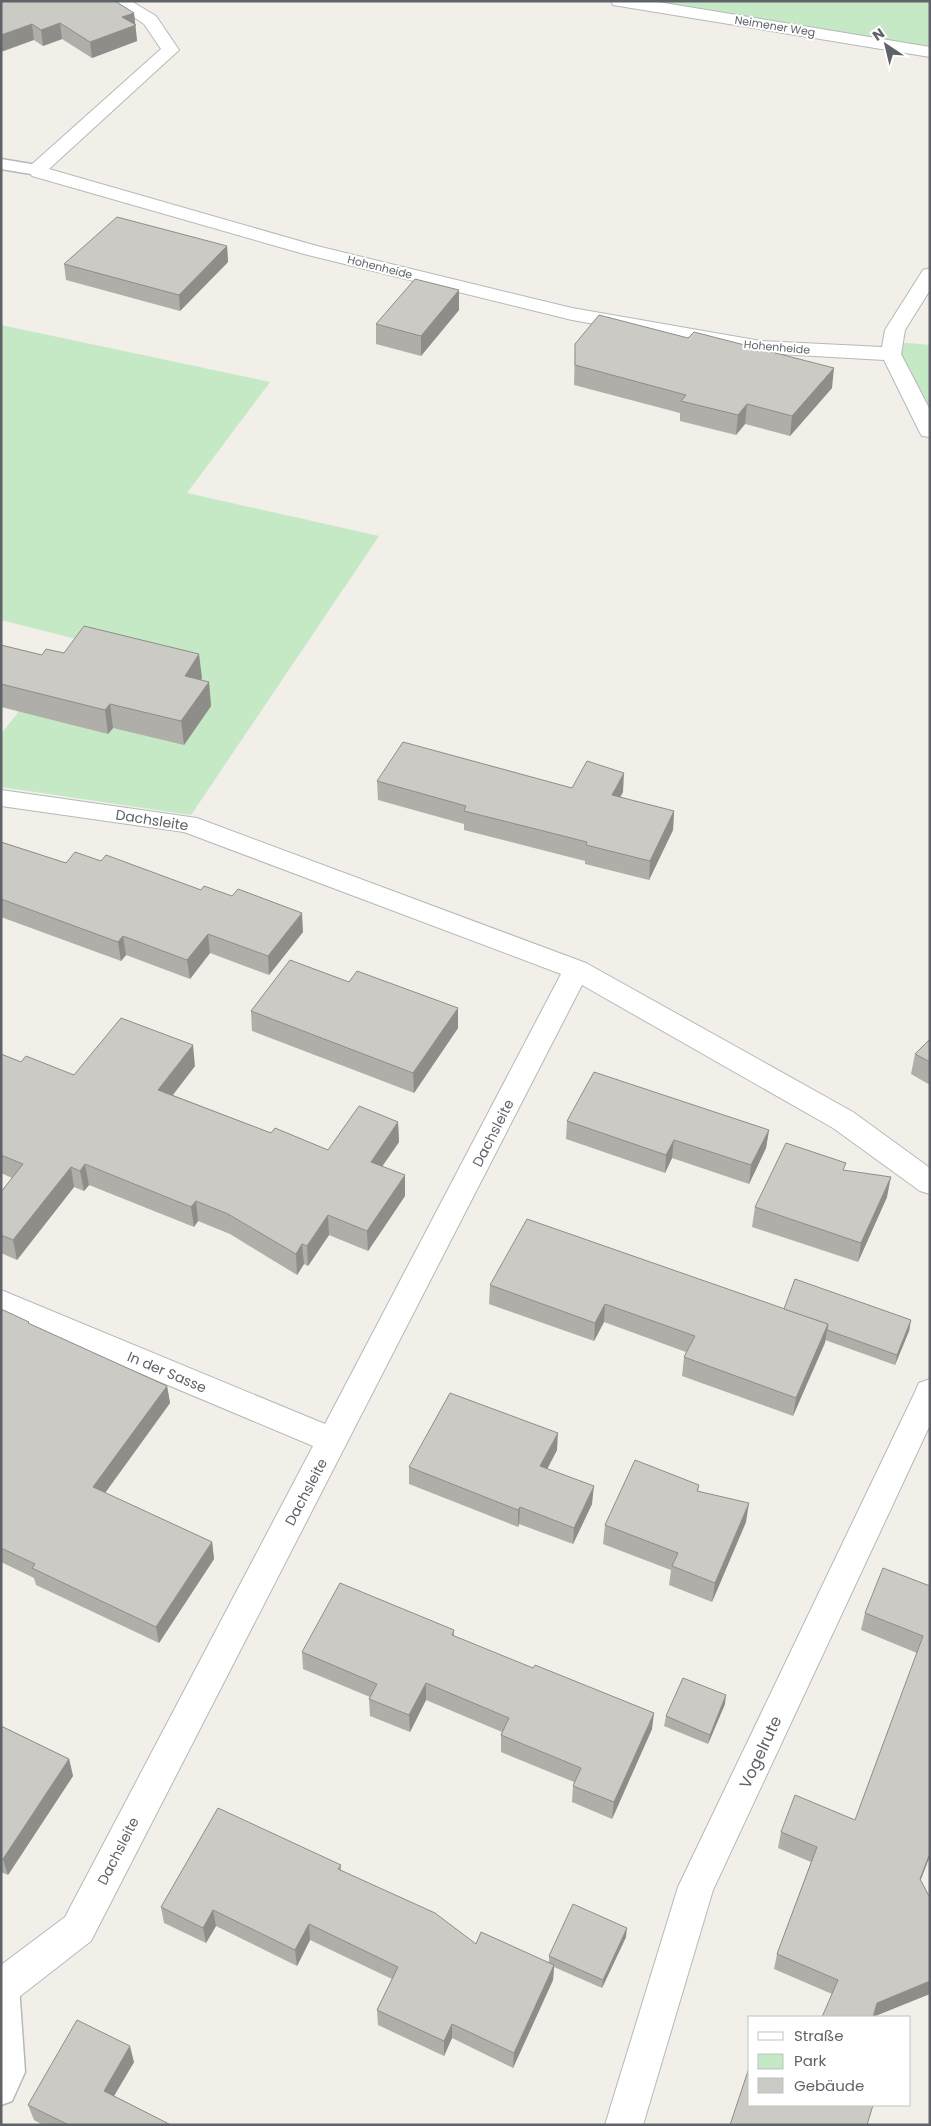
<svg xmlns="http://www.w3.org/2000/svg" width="931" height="2126" font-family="Poppins,sans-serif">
  <rect width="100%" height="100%" fill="#f1efe8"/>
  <g fill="#c5e8c5">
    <polygon points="640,1 930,1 930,47"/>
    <polygon points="1,325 270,382 187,493 379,536 191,815 1,787 1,734 76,639 1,620"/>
    <polygon points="897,342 930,345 930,418 897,354"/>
  </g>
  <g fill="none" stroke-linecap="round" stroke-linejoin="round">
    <defs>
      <g id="lane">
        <polygon points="1,159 37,165 45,170 37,175 1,169"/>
        <polygon points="4,1971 15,1976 19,1986 25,2072 12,2101 1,2105 1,1972"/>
      </g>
      <g id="street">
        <polygon points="110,1 131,1 156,16 179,50 49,169 317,246 572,308 761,341 882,347 885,330 923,270 930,268 930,290 905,330 901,354 930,410 930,437 922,436 919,431 884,360 761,353 572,320 304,254 32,176 28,170 30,166 161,49 144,24"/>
        <polygon points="611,1 652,1 930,47 930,57 619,6 613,5"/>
        <polygon points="1,790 197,818 586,963 853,1112 930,1168 930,1194 920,1191 833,1128 582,985 91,1941 14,2001 1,2006 1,1965 65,1917 313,1446 1,1315 1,1290 325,1424 561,974 184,832 1,806"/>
        <polygon points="930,1379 930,1425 713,1890 643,2125 605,2125 678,1887 915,1392 919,1383"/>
      </g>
    </defs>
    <use href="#lane" stroke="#b5b8bc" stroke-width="3"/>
    <use href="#street" stroke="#b5b8bc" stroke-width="2"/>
    <use href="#lane" fill="#fff" fill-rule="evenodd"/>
    <use href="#street" fill="#fff" fill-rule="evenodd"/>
  </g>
  <g fill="#afaea9">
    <polygon points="1,1 134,13 137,41 92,58 62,39 43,46 34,40"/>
    <polygon points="227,246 228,262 180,311 66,280 64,264"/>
    <polygon points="459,290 459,310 421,356 376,344 376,324"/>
    <polygon points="575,344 832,388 790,436 745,424 736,435 680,421 680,413 574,385"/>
    <polygon points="1,645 42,655 64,653 202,678 201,680 209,682 211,706 184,745 113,728 108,734 1,707"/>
    <polygon points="377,781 572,788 623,792 620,797 674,811 673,830 649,880 585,864 585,861 464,830 464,824 378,800"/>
    <polygon points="1,842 66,863 303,932 269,975 210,953 190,979 126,955 121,961 1,917"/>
    <polygon points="349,982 458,1028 414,1093 252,1031 251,1011"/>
    <polygon points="930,1039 930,1085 911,1074 915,1054"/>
    <polygon points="1,1054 21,1062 74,1075 195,1066 173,1095 271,1133 328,1150 398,1122 399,1142 382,1167 405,1196 368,1251 329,1235 308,1266 304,1264 297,1275 230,1234 198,1221 194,1227 89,1185 84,1191 74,1187 17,1260 1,1253 1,1192 12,1178 1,1173"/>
    <polygon points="567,1121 769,1130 766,1148 749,1184 672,1158 665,1173 566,1139"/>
    <polygon points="844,1170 887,1197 858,1262 752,1227 755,1207"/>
    <polygon points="490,1285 784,1309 911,1320 909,1331 895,1365 825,1340 793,1416 682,1376 684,1357 686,1352 604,1322 594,1341 489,1304"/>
    <polygon points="1,1309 29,1324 167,1386 170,1403 105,1493 212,1542 214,1559 159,1643 36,1585 34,1578 1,1562"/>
    <polygon points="557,1450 547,1469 592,1504 573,1544 519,1524 518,1527 409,1484 409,1467"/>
    <polygon points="699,1485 698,1492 746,1522 712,1602 669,1585 671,1570 603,1544 605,1525"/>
    <polygon points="930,1586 930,1856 832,1994 774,1969 777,1954 811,1862 778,1848 781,1832 855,1820 917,1653 861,1630 865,1613"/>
    <polygon points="454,1630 454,1636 652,1729 612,1819 572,1802 573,1786 574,1782 501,1752 501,1735 502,1732 426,1700 410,1732 370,1716 369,1699 370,1697 303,1669 302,1652"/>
    <polygon points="725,1704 708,1744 664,1726 666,1716"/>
    <polygon points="1,1726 69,1759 73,1776 8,1875 1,1872"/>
    <polygon points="341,1865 341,1870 476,1944 549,1962 549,1956 626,1937 602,1988 554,1967 553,1980 513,2068 452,2038 444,2056 378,2025 377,2010 392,1979 310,1940 297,1966 216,1926 206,1943 164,1923 161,1907"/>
    <polygon points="134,2062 114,2096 171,2125 43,2125 34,2120 28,2105"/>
  </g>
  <g fill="#8f8d8a">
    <polygon points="134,13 137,41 92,58 90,42 122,17"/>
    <polygon points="60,23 62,39 43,46 41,30"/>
    <polygon points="32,24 34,40 1,52 1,35"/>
    <polygon points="227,246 228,262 180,311 179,295"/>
    <polygon points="459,290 459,310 421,356 421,336"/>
    <polygon points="834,368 832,388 790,436 792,416"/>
    <polygon points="747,404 745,424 736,435 738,415"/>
    <polygon points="199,654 202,678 187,700 185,676"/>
    <polygon points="209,682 211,706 184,745 181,721"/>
    <polygon points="110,704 113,728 108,734 105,710"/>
    <polygon points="624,773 623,792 611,814 612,795"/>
    <polygon points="674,811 673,830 649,880 650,861"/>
    <polygon points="302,913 303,932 269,975 268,956"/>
    <polygon points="208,934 210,953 190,979 187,960"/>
    <polygon points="123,936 126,955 121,961 118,942"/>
    <polygon points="458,1008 458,1028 414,1093 413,1073"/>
    <polygon points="193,1045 195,1066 161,1110 158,1090"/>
    <polygon points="398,1122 399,1142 371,1182 371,1162"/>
    <polygon points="769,1130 766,1148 749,1184 751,1165"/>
    <polygon points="674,1140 672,1158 665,1173 666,1155"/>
    <polygon points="85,1164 89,1185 84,1191 80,1171"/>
    <polygon points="71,1167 74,1187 17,1260 13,1240"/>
    <polygon points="405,1175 405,1196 368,1251 367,1231"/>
    <polygon points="891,1177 887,1197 858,1262 861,1243"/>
    <polygon points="196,1201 198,1221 194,1227 191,1207"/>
    <polygon points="328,1215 329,1235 308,1266 307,1246"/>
    <polygon points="302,1244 304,1264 297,1275 296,1254"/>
    <polygon points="605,1304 604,1322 594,1341 595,1323"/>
    <polygon points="911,1320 909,1331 895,1365 897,1355"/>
    <polygon points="828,1324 825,1343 793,1416 796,1398"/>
    <polygon points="167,1386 170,1403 97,1504 93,1487"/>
    <polygon points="558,1433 557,1450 540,1483 540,1466"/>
    <polygon points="594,1486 592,1504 573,1544 574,1528"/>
    <polygon points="749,1503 746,1522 712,1602 715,1583"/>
    <polygon points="520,1507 519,1524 518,1527 518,1510"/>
    <polygon points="212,1542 214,1559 159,1643 156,1627"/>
    <polygon points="426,1683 426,1700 410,1732 409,1715"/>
    <polygon points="726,1695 725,1704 708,1744 710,1735"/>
    <polygon points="654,1713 652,1729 612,1819 614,1802"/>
    <polygon points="69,1759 73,1776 8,1875 3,1859"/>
    <polygon points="930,1853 930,1856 915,1895 920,1879"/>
    <polygon points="213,1910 216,1926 206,1943 203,1928"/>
    <polygon points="309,1924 310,1940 297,1966 295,1950"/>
    <polygon points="627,1928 626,1937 602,1988 603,1980"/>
    <polygon points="554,1965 553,1980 513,2068 514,2053"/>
    <polygon points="930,1981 930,1994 873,2017 877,2003"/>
    <polygon points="452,2024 452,2038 444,2056 444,2041"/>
    <polygon points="130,2046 134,2062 108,2106 104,2091"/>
  </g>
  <g fill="#cccac5" stroke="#8f8d8a">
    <polygon points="1,1 115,1 134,13 122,17 136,25 90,42 60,23 41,30 32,24 1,35"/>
    <polygon points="117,217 227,246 179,295 64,264"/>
    <polygon points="415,279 459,290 421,336 376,324"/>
    <polygon points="599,315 688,338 694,332 834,368 792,416 747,404 738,415 681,401 686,395 575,365 575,344"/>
    <polygon points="84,626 199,654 185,676 209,682 181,721 110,704 105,710 1,684 1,645 42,655 46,649 64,653"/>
    <polygon points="403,742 572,788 587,761 624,773 612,795 674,811 650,861 586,845 587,842 464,811 466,806 377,781"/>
    <polygon points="1,842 66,863 75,852 101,861 106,855 201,890 204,886 232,896 238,889 302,913 268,956 208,934 187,960 123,936 118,942 1,899"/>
    <polygon points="290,960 349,982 357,971 458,1008 413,1073 251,1011"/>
    <polygon points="121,1018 193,1045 158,1090 271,1133 275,1128 328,1150 359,1106 398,1122 371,1162 405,1175 367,1231 328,1215 307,1246 302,1244 296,1254 228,1214 196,1201 191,1207 85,1164 80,1171 71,1167 13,1240 1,1235 1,1192 23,1164 1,1155 1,1054 21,1062 26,1056 74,1075"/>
    <polygon points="930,1039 930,1062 915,1054"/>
    <polygon points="594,1072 769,1130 751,1165 674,1140 666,1155 567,1121"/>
    <polygon points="786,1143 846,1163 843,1170 891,1177 861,1243 755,1207"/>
    <polygon points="527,1219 828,1324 796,1398 684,1357 695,1336 605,1304 595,1323 490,1285"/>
    <polygon points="795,1279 911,1320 897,1355 827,1330 828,1324 784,1309"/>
    <polygon points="1,1309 29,1322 28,1323 167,1386 93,1487 212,1542 156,1627 32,1568 35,1564 1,1548"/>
    <polygon points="450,1393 558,1433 540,1466 594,1486 574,1528 520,1507 518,1510 409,1467"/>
    <polygon points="635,1460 699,1485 697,1491 749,1503 715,1583 672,1566 678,1553 605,1525"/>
    <polygon points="883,1568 930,1586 930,1853 920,1879 930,1898 930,1981 877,2003 873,2017 822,2017 838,1980 777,1954 817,1847 781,1832 795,1795 855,1820 923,1636 865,1613"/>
    <polygon points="340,1583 454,1630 452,1635 533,1668 535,1665 654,1713 614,1802 573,1786 581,1768 501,1735 509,1718 426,1683 409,1715 369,1699 377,1684 302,1652"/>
    <polygon points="683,1678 726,1695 710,1735 666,1716"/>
    <polygon points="1,1726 69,1759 3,1859 1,1858"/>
    <polygon points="218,1808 341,1865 338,1869 435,1913 476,1944 481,1932 554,1965 514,2053 452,2024 444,2041 377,2010 398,1967 309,1924 295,1950 213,1910 203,1928 161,1907"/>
    <polygon points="573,1904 627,1928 603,1980 549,1956"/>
    <polygon points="77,2020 130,2046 104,2091 171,2125 69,2125 28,2105"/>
    <polygon points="750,2065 750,2105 873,2105 867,2125 730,2125"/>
  </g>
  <g text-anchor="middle" stroke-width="4" stroke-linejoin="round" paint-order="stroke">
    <g font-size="11" fill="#5f6368" stroke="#fff">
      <text transform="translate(775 26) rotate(9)" y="4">Neimener Weg</text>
      <text transform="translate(380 267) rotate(14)" y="4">Hohenheide</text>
      <text transform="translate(777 347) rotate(5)" y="4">Hohenheide</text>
    </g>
    <g font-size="14" fill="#5f6368" stroke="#fff">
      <text transform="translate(152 820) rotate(9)" y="5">Dachsleite</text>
      <text transform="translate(493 1133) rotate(-63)" y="5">Dachsleite</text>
      <text transform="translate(167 1372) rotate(23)" y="5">In der Sasse</text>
      <text transform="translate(306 1492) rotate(-62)" y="5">Dachsleite</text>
      <text transform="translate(118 1851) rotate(-63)" y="5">Dachsleite</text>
    </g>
    <g font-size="16" fill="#5f6368" stroke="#fff">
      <text transform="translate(760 1752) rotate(-65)" y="6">Vogelrute</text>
    </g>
  </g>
  <rect width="931" height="2126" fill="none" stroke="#5f6368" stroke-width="5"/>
  <rect x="748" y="2016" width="162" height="90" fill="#ffffff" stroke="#bfc1c3"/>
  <rect x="758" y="2032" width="25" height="8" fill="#ffffff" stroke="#bfc1c3"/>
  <text x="794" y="2041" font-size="15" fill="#5f6368">Straße</text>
  <rect x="758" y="2054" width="25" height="15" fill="#c5e8c5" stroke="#bfc1c3"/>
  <text x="794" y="2066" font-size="15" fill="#5f6368">Park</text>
  <rect x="758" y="2078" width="25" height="15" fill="#cccac5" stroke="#bfc1c3"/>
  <text x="794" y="2091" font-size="15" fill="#5f6368">Gebäude</text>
  <g transform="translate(886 45) rotate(325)" stroke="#ffffff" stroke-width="4" paint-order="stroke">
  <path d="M0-4L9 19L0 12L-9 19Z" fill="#5f6368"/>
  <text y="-8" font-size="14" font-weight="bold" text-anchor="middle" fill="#5f6368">N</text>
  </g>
</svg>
